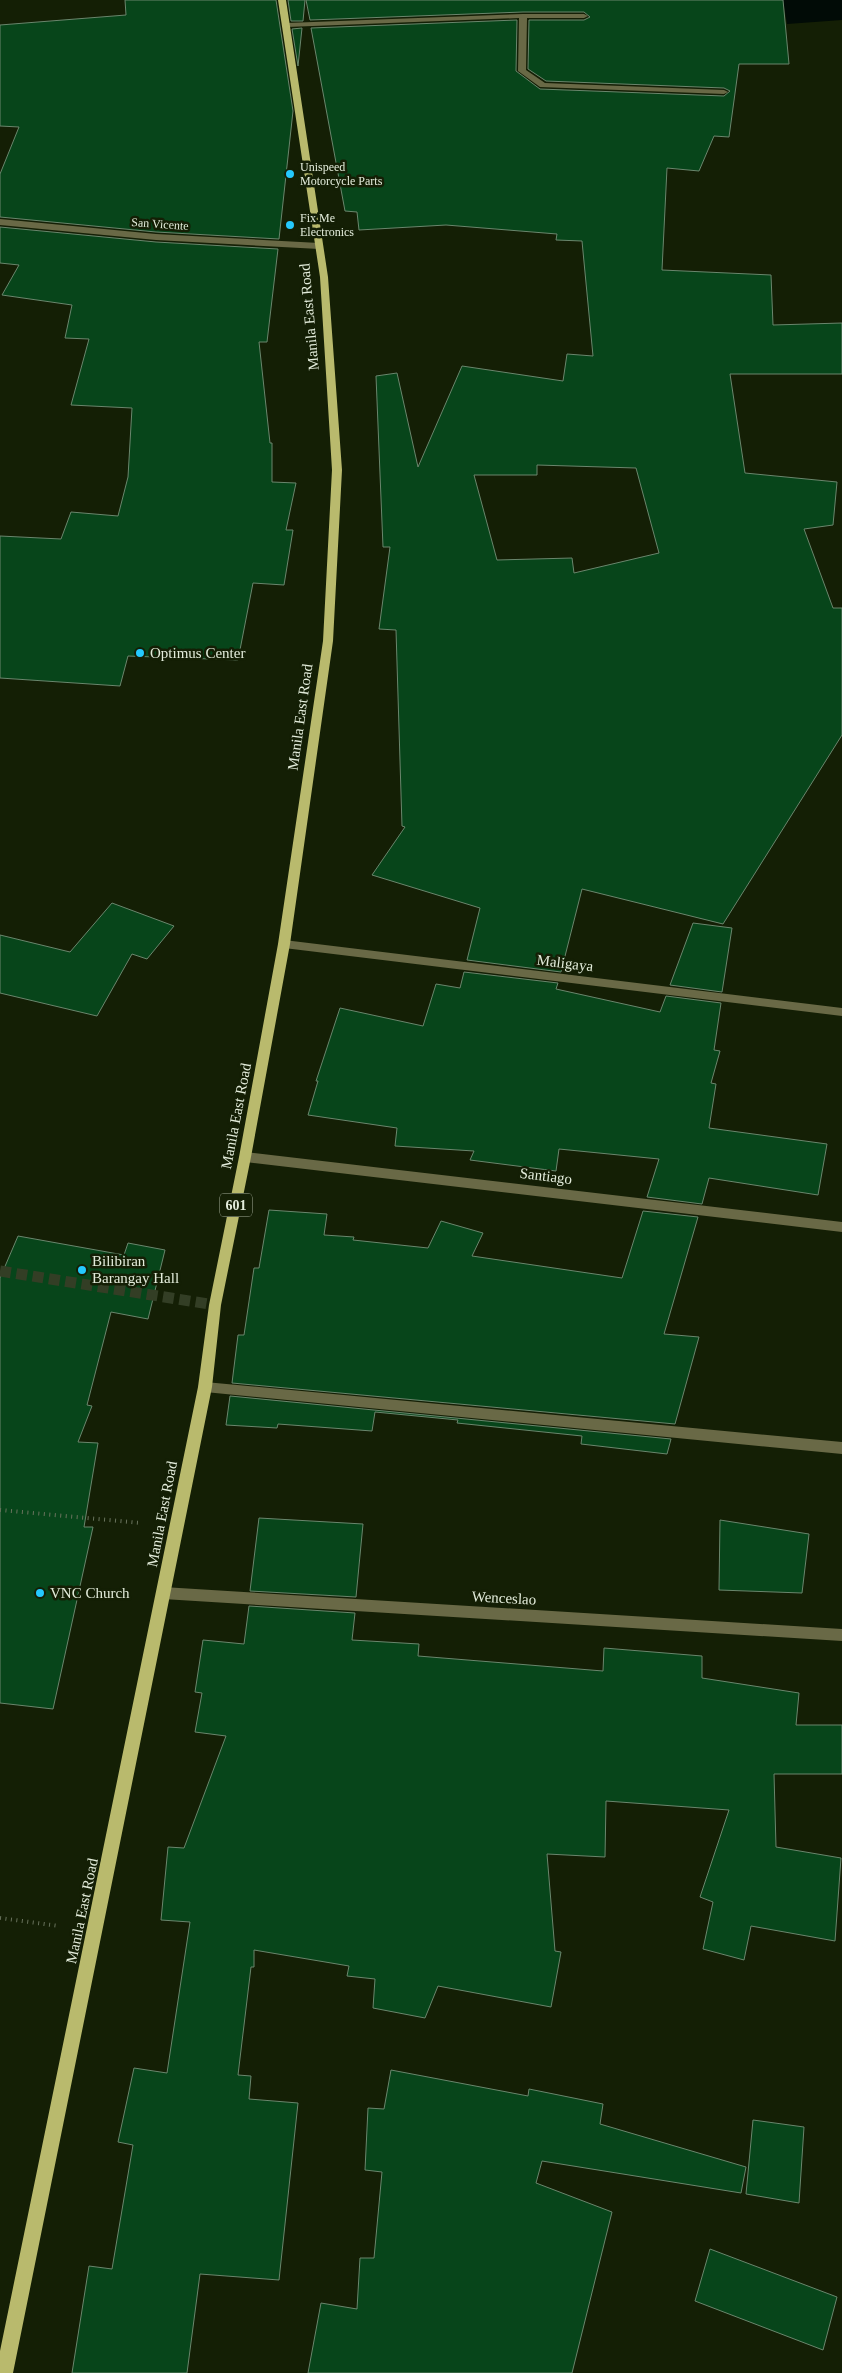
<svg xmlns="http://www.w3.org/2000/svg" width="842" height="2373" font-family="Georgia,serif">
  <rect width="100%" height="100%" fill="#141f05"/>
  <polygon fill="#010b06" points="783,0 842,0 842,20 787,24"/>
  <g fill="#07451a" stroke="#6a866d" fill-rule="evenodd">
    <polygon points="125,0 276,0 293,111 279,239 156,232 0,217 0,174 19,127 0,126 0,25 126,15"/>
    <polygon points="288,0 305,0 303,21 291,21"/>
    <path d="M306,0H783L789,64H739L729,137L714,136L699,171L667,168L662,270L771,275L773,325L842,323V374H730L745,473L837,482L833,525L804,529L833,608H842V735L723,924L582,889L561,972L467,960L480,908L372,875L405,827L402,826L396,630L379,629L390,547H383L376,376L397,373L418,467L462,366L563,381L567,354L593,356L582,241L556,240L557,234L446,225L359,230L357,212L345,211L311,28L517,20L516,71L540,89L724,96L730,91L724,88L546,81L528,69L529,20H584L590,17L584,12H523L310,20ZM537,465L636,468L659,553L574,573L572,558L497,560L474,475H537Z"/>
    <polygon points="302,28 298,66 292,29"/>
    <polygon points="0,227 156,242 278,249 267,342 259,342 270,443 272,443 272,482 296,483 286,530 293,530 284,585 253,583 238,660 128,656 120,686 0,678 0,536 61,539 71,512 118,516 128,477 132,408 71,405 89,339 65,338 72,305 2,295 19,265 0,263"/>
    <polygon points="112,903 174,926 147,959 132,954 97,1016 0,993 0,935 70,952"/>
    <polygon points="693,923 732,928 722,992 670,985"/>
    <polygon points="464,972 558,983 556,989 660,1012 666,996 721,1003 714,1050 720,1051 711,1083 716,1084 709,1128 827,1144 818,1195 709,1178 702,1204 647,1197 659,1159 559,1149 556,1171 470,1160 474,1151 395,1146 397,1128 308,1115 318,1081 316,1081 340,1008 423,1026 436,984 460,988"/>
    <polygon points="269,1210 327,1214 324,1235 354,1237 353,1240 428,1248 441,1221 483,1233 472,1256 622,1278 643,1211 698,1217 664,1334 699,1337 675,1424 232,1383 238,1335 244,1335 254,1268 259,1268"/>
    <polygon points="18,1236 124,1255 128,1243 165,1250 148,1319 111,1312 87,1405 92,1406 78,1442 98,1443 84,1527 93,1527 53,1709 0,1703 0,1278"/>
    <polygon points="230,1396 671,1439 667,1454 581,1444 582,1436 457,1423 458,1420 375,1412 372,1431 278,1424 277,1428 226,1425"/>
    <polygon points="259,1518 363,1524 356,1597 250,1591"/>
    <polygon points="720,1520 809,1534 802,1593 719,1590"/>
    <polygon points="249,1606 355,1613 352,1640 419,1644 418,1656 603,1671 604,1648 702,1656 702,1678 799,1693 796,1725 842,1725 842,1774 774,1774 776,1847 841,1858 835,1941 751,1926 744,1960 703,1949 713,1902 700,1897 729,1810 606,1801 605,1857 547,1854 555,1951 561,1952 551,2007 438,1986 425,2018 373,2008 375,1979 347,1976 349,1966 254,1950 254,1967 251,1967 238,2075 251,2076 249,2099 298,2103 279,2280 200,2274 187,2373 72,2373 89,2266 112,2269 133,2145 118,2142 134,2068 167,2073 190,1922 161,1920 168,1847 184,1848 226,1736 195,1732 202,1693 195,1692 203,1640 244,1644"/>
    <polygon points="391,2070 528,2096 529,2089 603,2104 600,2124 746,2167 741,2193 542,2161 536,2183 612,2212 572,2373 308,2373 321,2303 357,2309 360,2258 374,2258 382,2172 365,2170 368,2108 384,2109"/>
    <polygon points="753,2120 804,2127 799,2203 746,2194"/>
    <polygon points="710,2249 837,2297 823,2350 695,2301"/>
  </g>
  <g fill="none" stroke-linecap="round" stroke-linejoin="round">
    <polyline stroke="#333e25" stroke-width="11" stroke-dasharray="11 5.5" stroke-linecap="butt" points="0,1271 215,1305"/>
    <g stroke="#69735d" stroke-width="4" stroke-dasharray="1 4.5" stroke-linecap="butt">
      <polyline points="0,1510 141,1523"/>
      <polyline points="0,1918 59,1926"/>
    </g>
    <g fill="#696946" fill-rule="evenodd">
      <polygon points="523,14 584,14 588,16 584,18 527,18 526,70 545,83 724,90 728,92 724,94 540,87 518,71 519,18 287,27 283,25 287,23"/>
      <polygon points="0,219 156,234 319,243 323,246 319,249 156,240 0,225"/>
      <polygon points="284,940 842,1008 842,1016 284,948 278,944"/>
      <polygon points="245,1152 842,1222 842,1232 245,1162 239,1157"/>
      <polygon points="205,1382 842,1442 842,1454 205,1392 200,1391 198,1387 200,1383"/>
      <polygon points="163,1587 842,1629 842,1641 163,1599 158,1597 156,1593 158,1589"/>
    </g>
    <polygon fill="#b9ba6d" fill-rule="evenodd" points="278,0 286,0 328,277 342,470 333,641 290,944 251,1157 221,1305 212,1387 13,2373 0,2373 0,2351 198,1387 209,1305 239,1157 278,944 323,641 332,470 320,277"/>
  </g>
  <g fill="#25c9fe" stroke="#141f05" stroke-width="2">
    <circle cx="290" cy="174" r="5"/>
    <circle cx="290" cy="225" r="5"/>
    <circle cx="140" cy="653" r="5"/>
    <circle cx="82" cy="1270" r="5"/>
    <circle cx="40" cy="1593" r="5"/>
  </g>
  <g text-anchor="middle" stroke-width="5" stroke-linejoin="round" paint-order="stroke">
    <g font-size="12" fill="#e3ecdb" stroke="#141f05" text-anchor="start">
      <text x="300" y="171">Unispeed<tspan x="300" dy="14">Motorcycle Parts</tspan></text>
      <text x="300" y="222">Fix Me<tspan x="300" dy="14">Electronics</tspan></text>
    </g>
    <g font-size="12" fill="#e3ecdb" stroke="#141f05">
      <text transform="translate(160 224) rotate(4)" y="4">San Vicente</text>
    </g>
    <rect fill="#141f05" stroke="#a5ae9b" stroke-width="1" x="220" y="1193.5" width="32" height="23" rx="4"/>
    <g font-size="14" font-weight="bold" fill="#e3ecdb">
      <text x="236" y="1210">601</text>
    </g>
    <g font-size="15" fill="#e3ecdb" stroke="#141f05">
      <text transform="translate(309 317) rotate(-95)" y="5">Manila East Road</text>
      <text transform="translate(300 717) rotate(-82)" y="5">Manila East Road</text>
      <text transform="translate(565 963) rotate(7)" y="5">Maligaya</text>
      <text transform="translate(236 1116) rotate(-79)" y="5">Manila East Road</text>
      <text transform="translate(546 1176) rotate(7)" y="5">Santiago</text>
      <text transform="translate(162 1514) rotate(-79)" y="5">Manila East Road</text>
      <text transform="translate(504 1598) rotate(3)" y="5">Wenceslao</text>
      <text transform="translate(82 1911) rotate(-78)" y="5">Manila East Road</text>
    </g>
    <g font-size="15" fill="#e3ecdb" stroke="#141f05" text-anchor="start">
      <text x="150" y="658">Optimus Center</text>
      <text x="92" y="1266">Bilibiran<tspan x="92" dy="17">Barangay Hall</tspan></text>
      <text x="50" y="1598">VNC Church</text>
    </g>
  </g>
</svg>
